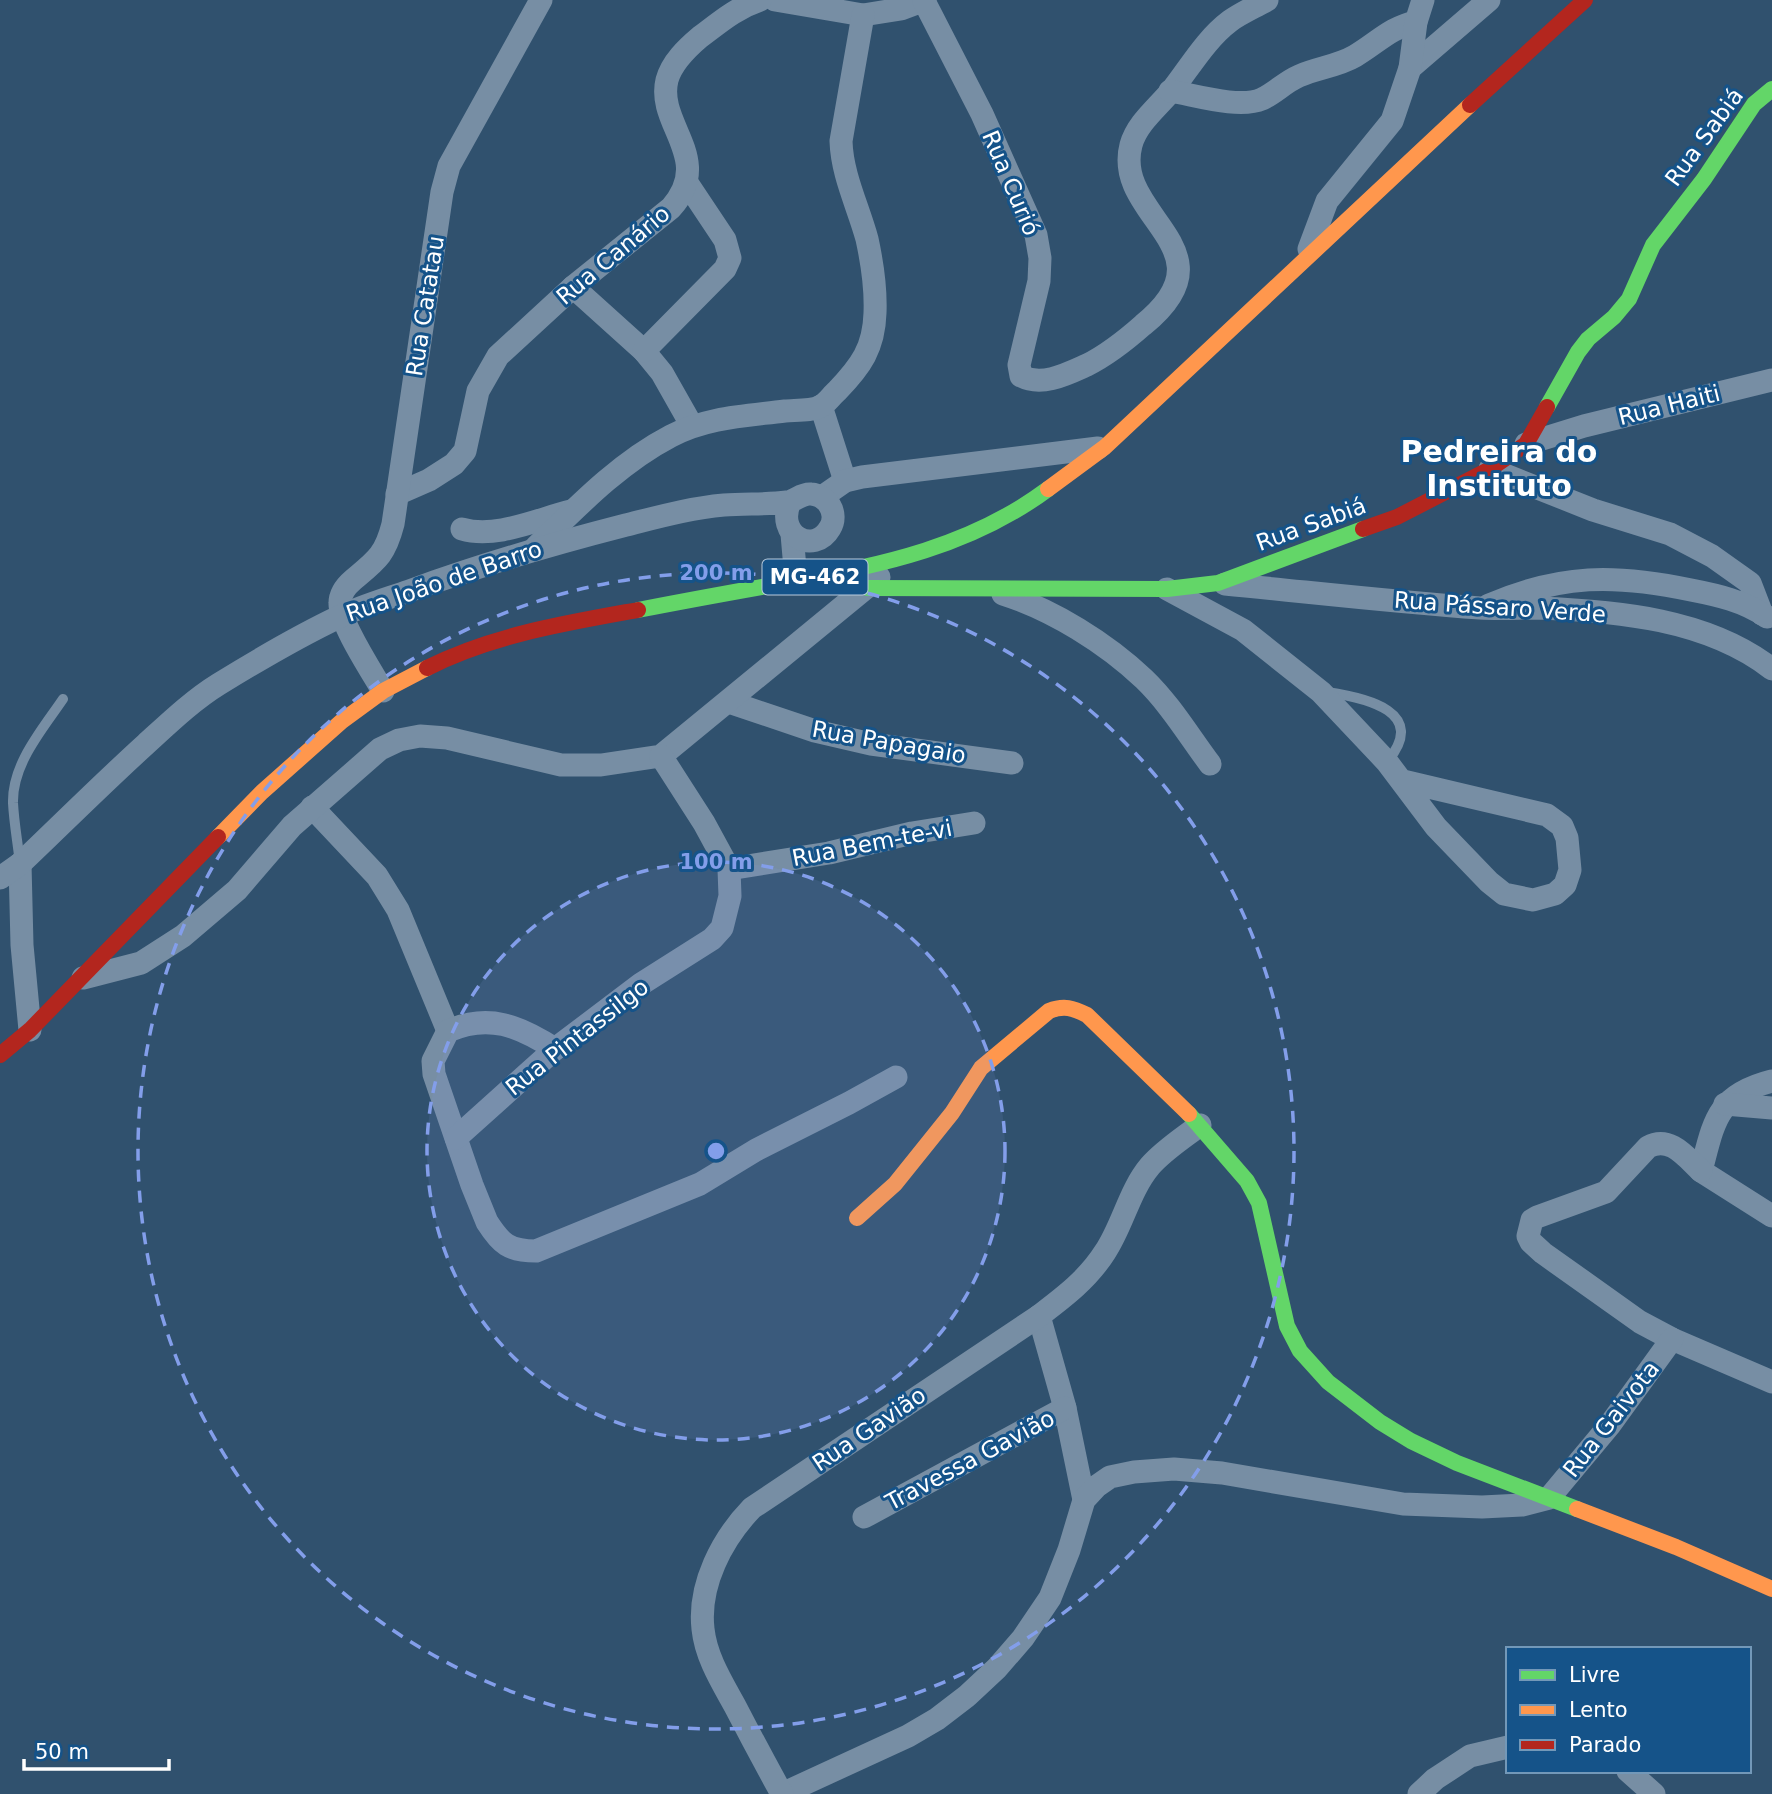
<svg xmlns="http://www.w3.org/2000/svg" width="1772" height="1794" font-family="'DejaVu Sans',sans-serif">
  <rect width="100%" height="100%" fill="#30516e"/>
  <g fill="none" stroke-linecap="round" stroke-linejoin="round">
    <g stroke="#778ea4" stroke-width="10">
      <path d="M1327,692C1367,698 1429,712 1387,762"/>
      <path d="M20,864C18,844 14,823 13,803C12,764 42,730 63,699"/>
    </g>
    <g stroke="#778ea4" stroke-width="23">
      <polyline points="775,0 863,15 901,9 925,0"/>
      <path d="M924,1L982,114L1036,235L1040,258L1039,281L1019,365L1021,376C1042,387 1067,374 1087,365C1107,355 1126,340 1143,325C1237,249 1112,217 1131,145C1137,123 1158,107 1172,90C1190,67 1206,39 1230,21C1241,13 1255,7 1267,0"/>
      <polyline points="1410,68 1489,0"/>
      <path d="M1170,91C1195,95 1239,109 1262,99C1275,93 1285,82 1299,76C1317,68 1338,66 1355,56C1377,43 1391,27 1416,22"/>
      <polyline points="1309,249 1327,201 1392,121 1410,68 1416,22 1423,0"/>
      <polyline points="573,287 644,351 662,373 692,426"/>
      <polyline points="644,351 725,269 730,258 725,240 687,183"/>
      <polyline points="821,406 845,481"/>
      <polyline points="1526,444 1584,426 1772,380"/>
      <polyline points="1490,469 1593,510 1670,534 1712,556 1750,583 1762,614"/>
      <path d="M397,494L429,480L454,464L465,451L478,391L498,356L573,287L671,208C715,158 656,125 667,80C672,62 687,48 700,37C720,22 736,8 760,0"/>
      <polyline points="822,497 845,481 862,477 1098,448"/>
      <path d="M462,529C496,539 538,519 571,511"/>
      <polyline points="792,534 796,580"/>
      <path d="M536,547C577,507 619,463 671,436C707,417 746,416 785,411C795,410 813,411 821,406C827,403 832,395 837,391C861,366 874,348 875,313C876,289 872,262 867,239C858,206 842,175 841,141L863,15"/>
      <path d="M1225,584C1309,592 1394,602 1480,608C1499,609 1519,608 1538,608C1617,611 1708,619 1772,669"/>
      <polyline points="1167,589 1243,630 1321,692 1387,762 1436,827 1489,882 1504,894 1533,900 1555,894 1565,885 1570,870 1567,838 1562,826 1547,815 1403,781"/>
      <path d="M1003,594C1053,610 1106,643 1144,679C1170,704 1189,736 1210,764"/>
      <path d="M1489,605C1561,574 1615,574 1691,590C1717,595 1744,601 1767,617"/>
      <path d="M383,691C372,672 339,622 340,603C340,593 346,586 353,580C377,560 385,555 393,524L442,192L449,166L541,0"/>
      <polyline points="729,702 815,731 871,744 1012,763"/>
      <polyline points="312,807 377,876 398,910 448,1031"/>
      <polyline points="20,864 22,945 30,1030"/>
      <polyline points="729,869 829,853 912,833 974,823"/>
      <path d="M0,878L20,864C62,824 103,783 146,744C169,723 193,700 219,684C258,660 299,636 339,617C361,606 386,599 409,591C480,565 552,544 626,525C658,517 690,508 724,505C744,503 766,505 787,502C796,501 801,493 811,494C827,495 839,513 830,528C814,556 775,535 790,502"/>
      <polyline points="83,978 141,963 183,936 237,890 292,826 380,749 399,740 420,736 447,738 561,765 601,765 661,756 879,577"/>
      <path d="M555,1049C519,1026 489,1013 448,1031L433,1061L434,1074L472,1185L487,1222C501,1244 509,1251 536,1251L700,1184L756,1150L849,1103L896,1077"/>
      <path d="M1772,1081C1716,1095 1714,1122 1701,1171L1772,1216"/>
      <polyline points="1725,1104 1772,1108"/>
      <polyline points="456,1138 555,1049 641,984 712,939 722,928 730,896 729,869 704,823 661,756"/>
      <path d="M1701,1171C1686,1157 1670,1135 1648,1147L1606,1192L1537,1217L1532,1220L1528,1236L1531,1242L1543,1253L1640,1322L1672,1339L1772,1382"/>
      <polyline points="1039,1316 1065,1408 1084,1500"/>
      <polyline points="864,1517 1065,1408"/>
      <polyline points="1628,1771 1654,1794"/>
      <polyline points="782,1794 908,1736 937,1719 967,1696 997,1668 1023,1638 1050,1598 1069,1550 1084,1500 1097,1486 1110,1477 1134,1472 1174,1469 1222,1473 1403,1504 1482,1507 1522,1505 1549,1498 1609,1426 1672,1339"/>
      <path d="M782,1794C766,1765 751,1737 736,1708C723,1684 706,1658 703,1629C698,1585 722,1539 752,1508L1039,1316C1064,1297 1088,1279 1105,1252C1123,1225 1129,1191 1150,1166C1164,1150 1183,1138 1200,1125"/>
      <polyline points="1419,1794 1435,1779 1470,1756 1508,1747"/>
    </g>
    <g stroke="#63d668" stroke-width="16">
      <polyline points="1547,407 1578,352 1588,339 1614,317 1629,299 1653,245 1704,179 1754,104 1772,89"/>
      <polyline points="868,588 1167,589 1218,583 1363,529"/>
      <path d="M638,610C689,600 739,591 790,582C884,564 970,547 1048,489"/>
      <polyline points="1189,1114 1247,1181 1259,1203 1287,1326 1300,1351 1328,1382 1380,1422 1411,1441 1457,1463 1577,1509"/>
    </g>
    <g stroke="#ff974d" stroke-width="16">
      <polyline points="1048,489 1105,447 1470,105"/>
      <polyline points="218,837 262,792 342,721 383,691 427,668"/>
      <path d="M857,1218L895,1184L952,1113L981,1068L1049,1011C1064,1005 1073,1008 1087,1015L1189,1114"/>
      <polyline points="1577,1509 1676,1547 1772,1589"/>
    </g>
    <g stroke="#b3261e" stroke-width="16">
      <polyline points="1470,105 1585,0"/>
      <polyline points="1363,529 1397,517 1490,469 1526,444 1547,407"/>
      <path d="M427,668C492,635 566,623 638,610"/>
      <polyline points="0,1055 30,1030 218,837"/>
    </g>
  </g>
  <circle cx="716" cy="1151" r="289" fill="#839eea" fill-opacity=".12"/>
  <g fill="none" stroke="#839eea" stroke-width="3.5" stroke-dasharray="12 9">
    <circle cx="716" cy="1151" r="289"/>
    <circle cx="716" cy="1151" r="578"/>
  </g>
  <g text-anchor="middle" stroke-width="6" stroke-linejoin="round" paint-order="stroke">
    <rect fill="#155389" stroke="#b9cbdc" stroke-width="2" x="762.5" y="559.5" width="105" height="35" rx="5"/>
    <g font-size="21" font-weight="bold" fill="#fff">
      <text x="815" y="584">MG-462</text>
    </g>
    <g font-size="23" fill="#fff" stroke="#155389">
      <text transform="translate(1704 137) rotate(-54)" y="8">Rua Sabiá</text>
      <text transform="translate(1011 183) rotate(67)" y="8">Rua Curió</text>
      <text transform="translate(613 255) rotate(-40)" y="8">Rua Canário</text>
      <text transform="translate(425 306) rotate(-81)" y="8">Rua Catatau</text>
      <text transform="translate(1669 405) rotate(-14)" y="8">Rua Haiti</text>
      <text transform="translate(1311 524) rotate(-20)" y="8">Rua Sabiá</text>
      <text transform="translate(444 581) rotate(-19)" y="8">Rua João de Barro</text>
      <text transform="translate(1500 607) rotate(4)" y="8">Rua Pássaro Verde</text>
      <text transform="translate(889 742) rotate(10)" y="8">Rua Papagaio</text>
      <text transform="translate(872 843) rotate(-11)" y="8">Rua Bem-te-vi</text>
      <text transform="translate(577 1037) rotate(-38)" y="8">Rua Pintassilgo</text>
      <text transform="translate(1611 1419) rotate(-52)" y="8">Rua Gaivota</text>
      <text transform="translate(869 1429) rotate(-34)" y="8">Rua Gavião</text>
      <text transform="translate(970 1460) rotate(-28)" y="8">Travessa Gavião</text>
    </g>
    <g font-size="30" font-weight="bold" fill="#fff" stroke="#155389">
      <text x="1499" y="462">Pedreira do<tspan x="1499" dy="34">Instituto</tspan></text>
    </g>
  </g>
  <circle cx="716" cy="1151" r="10" fill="#839eea" stroke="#155389" stroke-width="3.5"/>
  <g font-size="21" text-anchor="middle" font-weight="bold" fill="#839eea" stroke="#155389" stroke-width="6" stroke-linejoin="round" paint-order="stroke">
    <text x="716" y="580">200 m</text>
    <text x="716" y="869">100 m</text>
  </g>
  <rect x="1506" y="1647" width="245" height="126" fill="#155389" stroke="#7398b8" stroke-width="2"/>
  <rect x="1520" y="1670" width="35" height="10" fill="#63d668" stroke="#7398b8" stroke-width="2"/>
  <text x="1569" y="1682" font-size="21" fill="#ffffff">Livre</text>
  <rect x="1520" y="1705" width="35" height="10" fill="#ff974d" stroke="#7398b8" stroke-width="2"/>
  <text x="1569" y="1717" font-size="21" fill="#ffffff">Lento</text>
  <rect x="1520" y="1740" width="35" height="10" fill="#b3261e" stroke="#7398b8" stroke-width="2"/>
  <text x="1569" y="1752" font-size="21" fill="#ffffff">Parado</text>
  <path d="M24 1759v10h145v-10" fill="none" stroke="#ffffff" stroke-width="3.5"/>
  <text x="35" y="1759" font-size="21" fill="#ffffff" stroke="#155389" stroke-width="5" paint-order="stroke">50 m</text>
</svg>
